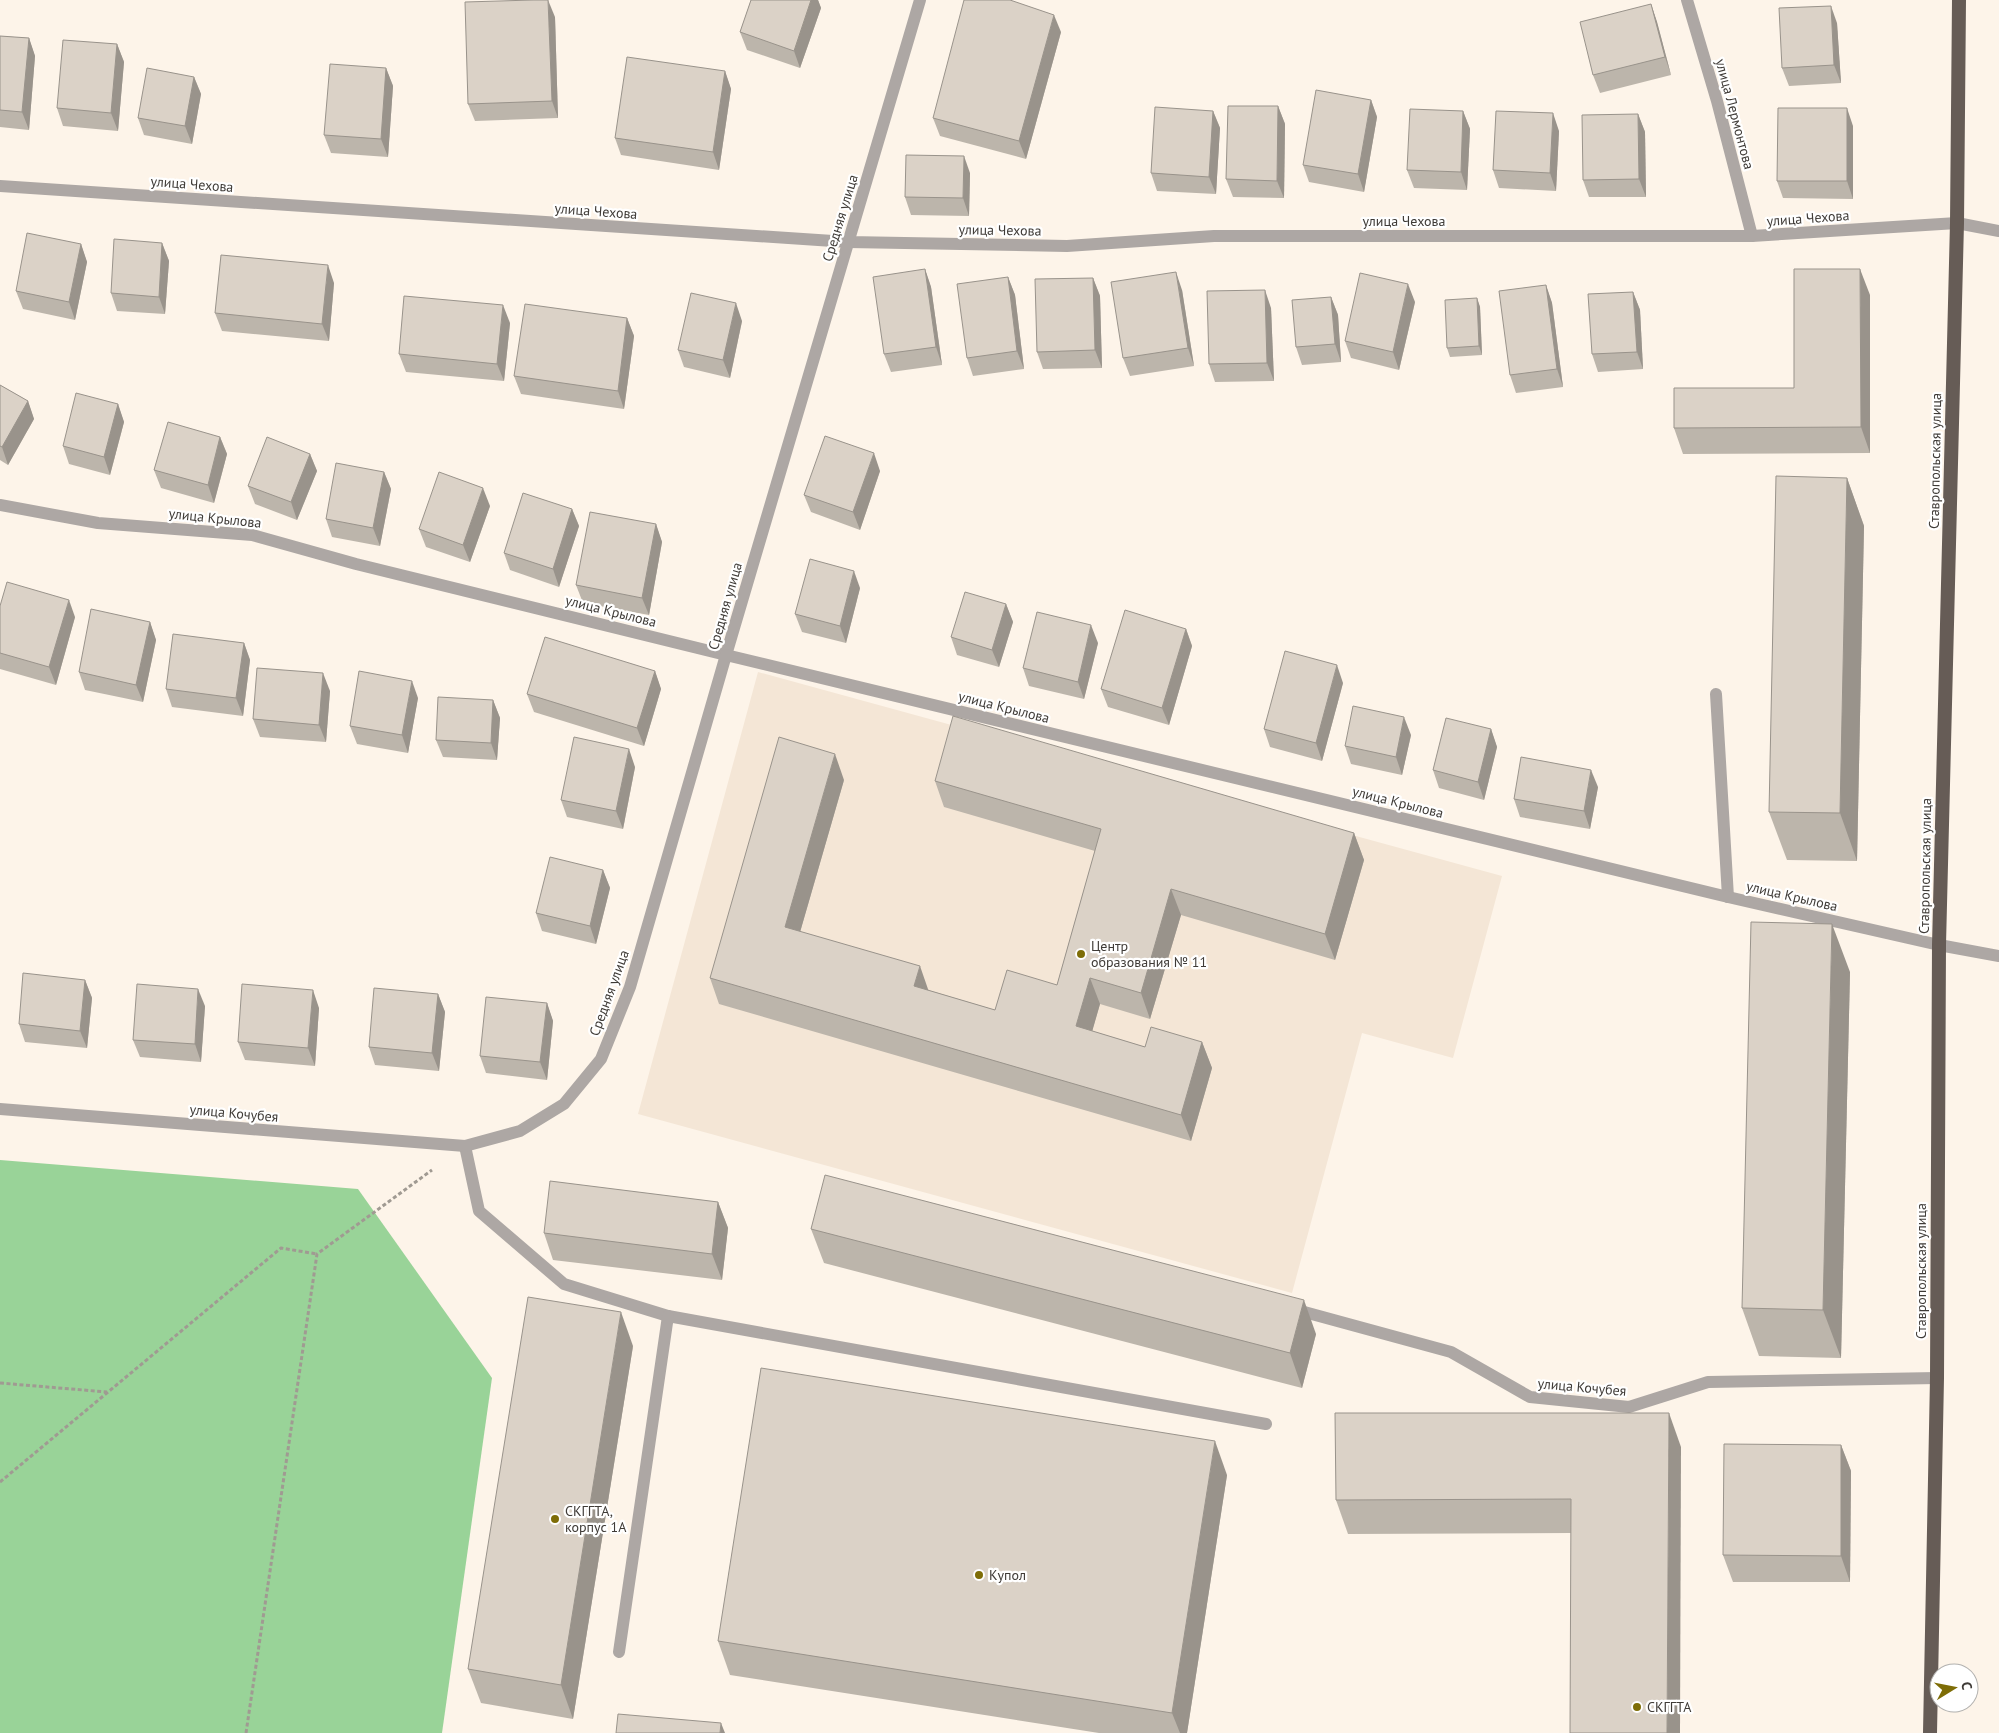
<svg xmlns="http://www.w3.org/2000/svg" width="1999" height="1733" font-family="'PT Sans',sans-serif">
  <rect width="100%" height="100%" fill="#fdf4e9"/>
  <polygon fill="#f4e6d6" points="758,672 1502,876 1453,1058 1362,1033 1292,1293 638,1114"/>
  <polygon fill="#99d398" points="0,1160 358,1189 492,1378 442,1733 0,1733"/>
  <g fill="none" stroke-linecap="round" stroke-linejoin="round">
    <g stroke="#a09a92" stroke-width="3" stroke-dasharray="4 2.5" stroke-linecap="butt">
      <polyline points="0,1383 107,1392"/>
      <polyline points="0,1482 281,1248 317,1254"/>
      <polyline points="246,1733 317,1254 432,1170"/>
    </g>
    <g stroke="#ada7a4" stroke-width="12">
      <polyline points="1716,694 1728,897"/>
      <polyline points="465,1146 479,1211 564,1284 668,1316 1266,1424"/>
      <polyline points="619,1652 668,1316"/>
    </g>
    <g stroke="#ada7a4" stroke-width="12">
      <polyline points="1687,0 1717,101 1752,236"/>
      <polyline points="0,186 848,242 1067,246 1214,236 1752,236 1957,223 1999,231"/>
      <polyline points="0,505 98,523 252,535 356,564 726,655 920,0"/>
      <polyline points="1939,945 1999,956"/>
      <polyline points="1297,1310 1451,1352 1530,1397 1629,1407 1708,1382 1937,1378"/>
    </g>
    <polyline stroke="#ada7a4" stroke-width="12" points="0,1109 465,1146 520,1131 564,1104 601,1059 630,987 726,655 1728,897 1939,945"/>
    <polyline stroke="#665c56" stroke-width="14" points="1930,1733 1937,1378 1939,945 1957,223 1959,0"/>
  </g>
  <g fill="#bcb5ab">
    <polygon points="751,0 818,0 821,8 800,68 747,50 740,32"/>
    <polygon points="1651,4 1657,22 1671,75 1600,93 1593,75"/>
    <polygon points="555,17 558,118 475,121 468,104"/>
    <polygon points="1837,23 1841,83 1789,86 1782,68"/>
    <polygon points="1061,32 1026,159 940,136 933,118"/>
    <polygon points="0,36 29,38 35,56 29,130 0,127"/>
    <polygon points="117,44 124,62 118,131 63,126 57,108"/>
    <polygon points="386,68 393,86 388,157 331,153 324,135"/>
    <polygon points="725,71 731,89 719,170 621,155 615,138"/>
    <polygon points="194,77 201,94 192,144 144,135 138,118"/>
    <polygon points="1371,100 1377,117 1364,192 1309,182 1303,165"/>
    <polygon points="1278,106 1285,124 1284,198 1233,197 1226,179"/>
    <polygon points="1213,111 1220,128 1216,194 1157,191 1151,173"/>
    <polygon points="1463,111 1470,129 1467,190 1414,188 1407,170"/>
    <polygon points="1638,114 1645,132 1646,197 1589,197 1583,180"/>
    <polygon points="1853,126 1853,199 1783,198 1777,181"/>
    <polygon points="1559,131 1556,191 1499,188 1493,170"/>
    <polygon points="970,173 969,216 911,215 905,197"/>
    <polygon points="162,243 169,261 165,314 117,311 111,293"/>
    <polygon points="81,244 87,262 75,320 23,309 16,291"/>
    <polygon points="925,269 931,287 942,365 891,372 884,354"/>
    <polygon points="1008,277 1015,295 1024,369 973,376 967,358"/>
    <polygon points="1093,278 1100,296 1102,368 1043,369 1037,352"/>
    <polygon points="334,283 329,341 222,331 215,313"/>
    <polygon points="1546,285 1552,303 1563,387 1516,393 1510,375"/>
    <polygon points="1182,290 1194,366 1130,376 1123,358"/>
    <polygon points="1633,292 1640,310 1643,369 1598,372 1592,354"/>
    <polygon points="1870,295 1870,453 1683,454 1674,428 1794,388"/>
    <polygon points="1331,297 1338,315 1341,362 1302,365 1296,347"/>
    <polygon points="1477,298 1480,307 1482,355 1450,357 1447,348"/>
    <polygon points="1415,302 1399,370 1351,358 1345,341"/>
    <polygon points="1271,308 1274,381 1215,382 1209,364"/>
    <polygon points="627,318 634,336 624,409 521,394 514,376"/>
    <polygon points="742,321 730,378 684,367 678,350"/>
    <polygon points="510,323 504,381 406,372 399,354"/>
    <polygon points="0,385 28,401 34,419 8,465 0,460"/>
    <polygon points="118,404 124,422 110,475 69,464 63,446"/>
    <polygon points="220,437 227,454 214,503 161,488 154,470"/>
    <polygon points="310,454 317,471 297,520 255,504 248,486"/>
    <polygon points="880,471 860,530 811,512 804,495"/>
    <polygon points="384,472 391,489 380,546 332,537 326,519"/>
    <polygon points="1847,478 1864,526 1857,861 1787,860 1769,812"/>
    <polygon points="490,506 470,562 426,547 419,529"/>
    <polygon points="572,509 579,526 559,587 510,570 504,553"/>
    <polygon points="656,524 662,542 649,615 583,603 576,585"/>
    <polygon points="860,588 846,643 802,632 795,614"/>
    <polygon points="1006,604 1013,622 999,667 957,655 951,637"/>
    <polygon points="0,606 75,617 56,685 0,669"/>
    <polygon points="150,622 156,640 143,702 85,690 79,672"/>
    <polygon points="1186,629 1192,646 1169,725 1108,707 1101,689"/>
    <polygon points="244,643 250,660 243,716 172,707 166,689"/>
    <polygon points="1098,643 1084,699 1029,686 1023,668"/>
    <polygon points="655,671 661,689 644,746 534,712 527,694"/>
    <polygon points="1343,683 1322,761 1270,747 1264,729"/>
    <polygon points="330,691 326,742 260,737 253,719"/>
    <polygon points="418,698 408,753 357,744 350,726"/>
    <polygon points="493,700 500,718 497,760 443,757 436,740"/>
    <polygon points="1491,729 1497,747 1484,800 1439,788 1433,770"/>
    <polygon points="1411,735 1402,775 1351,764 1345,746"/>
    <polygon points="635,767 623,829 567,817 561,800"/>
    <polygon points="844,780 800,932 928,990 995,1010 1057,985 1095,851 944,807 935,781 1354,833 1364,860 1335,960 1181,915 1150,1019 1100,1004 1092,1031 1145,1047 1202,1042 1212,1068 1191,1141 719,1004 710,978"/>
    <polygon points="1598,787 1590,829 1520,817 1514,799"/>
    <polygon points="603,870 610,888 596,944 542,931 536,913"/>
    <polygon points="1850,972 1841,1358 1759,1356 1742,1308"/>
    <polygon points="85,980 92,998 87,1048 25,1042 19,1024"/>
    <polygon points="438,994 445,1012 439,1071 375,1065 369,1047"/>
    <polygon points="547,1003 553,1021 547,1080 486,1073 480,1056"/>
    <polygon points="205,1006 201,1062 140,1057 133,1040"/>
    <polygon points="319,1008 315,1066 245,1060 238,1042"/>
    <polygon points="718,1202 728,1228 722,1280 553,1260 544,1233"/>
    <polygon points="811,1229 1316,1334 1302,1388 824,1263"/>
    <polygon points="633,1346 573,1719 481,1703 468,1669"/>
    <polygon points="1841,1445 1851,1471 1850,1582 1733,1582 1723,1555"/>
    <polygon points="1681,1447 1571,1533 1348,1534 1336,1500"/>
    <polygon points="1227,1475 1187,1733 1099,1733 730,1675 718,1641"/>
  </g>
  <g fill="#99938b">
    <polygon points="548,0 555,17 558,118 552,101"/>
    <polygon points="811,0 818,0 821,8 800,68 794,51"/>
    <polygon points="1651,4 1657,22 1671,75 1665,57"/>
    <polygon points="1831,6 1837,23 1841,83 1834,65"/>
    <polygon points="1054,15 1061,32 1026,159 1019,141"/>
    <polygon points="29,38 35,56 29,130 22,112"/>
    <polygon points="117,44 124,62 118,131 111,113"/>
    <polygon points="386,68 393,86 388,157 381,139"/>
    <polygon points="725,71 731,89 719,170 713,152"/>
    <polygon points="194,77 201,94 192,144 185,126"/>
    <polygon points="1371,100 1377,117 1364,192 1358,174"/>
    <polygon points="1278,106 1285,124 1284,198 1277,181"/>
    <polygon points="1847,108 1853,126 1853,199 1847,181"/>
    <polygon points="1213,111 1220,128 1216,194 1209,177"/>
    <polygon points="1463,111 1470,129 1467,190 1461,172"/>
    <polygon points="1553,113 1559,131 1556,191 1550,173"/>
    <polygon points="1638,114 1645,132 1646,197 1639,179"/>
    <polygon points="964,156 970,173 969,216 963,198"/>
    <polygon points="162,243 169,261 165,314 159,297"/>
    <polygon points="81,244 87,262 75,320 69,302"/>
    <polygon points="328,265 334,283 329,341 322,324"/>
    <polygon points="925,269 931,287 942,365 936,347"/>
    <polygon points="1860,269 1870,295 1870,453 1861,427"/>
    <polygon points="1176,272 1182,290 1194,366 1188,348"/>
    <polygon points="1008,277 1015,295 1024,369 1017,351"/>
    <polygon points="1093,278 1100,296 1102,368 1095,350"/>
    <polygon points="1408,284 1415,302 1399,370 1393,352"/>
    <polygon points="1546,285 1552,303 1563,387 1557,369"/>
    <polygon points="1265,290 1271,308 1274,381 1267,363"/>
    <polygon points="1633,292 1640,310 1643,369 1637,352"/>
    <polygon points="1331,297 1338,315 1341,362 1335,344"/>
    <polygon points="1477,298 1480,307 1482,355 1479,346"/>
    <polygon points="736,303 742,321 730,378 723,360"/>
    <polygon points="503,305 510,323 504,381 497,364"/>
    <polygon points="627,318 634,336 624,409 618,391"/>
    <polygon points="28,401 34,419 8,465 2,447"/>
    <polygon points="118,404 124,422 110,475 104,457"/>
    <polygon points="220,437 227,454 214,503 208,485"/>
    <polygon points="874,453 880,471 860,530 853,512"/>
    <polygon points="310,454 317,471 297,520 291,502"/>
    <polygon points="384,472 391,489 380,546 373,528"/>
    <polygon points="1847,478 1864,526 1857,861 1840,813"/>
    <polygon points="483,488 490,506 470,562 463,545"/>
    <polygon points="572,509 579,526 559,587 553,569"/>
    <polygon points="656,524 662,542 649,615 642,598"/>
    <polygon points="854,571 860,588 846,643 840,626"/>
    <polygon points="69,600 75,617 56,685 49,667"/>
    <polygon points="1006,604 1013,622 999,667 992,650"/>
    <polygon points="150,622 156,640 143,702 136,685"/>
    <polygon points="1091,625 1098,643 1084,699 1078,682"/>
    <polygon points="1186,629 1192,646 1169,725 1162,708"/>
    <polygon points="244,643 250,660 243,716 236,698"/>
    <polygon points="1337,665 1343,683 1322,761 1316,743"/>
    <polygon points="655,671 661,689 644,746 637,728"/>
    <polygon points="323,673 330,691 326,742 319,725"/>
    <polygon points="412,681 418,698 408,753 402,735"/>
    <polygon points="493,700 500,718 497,760 491,743"/>
    <polygon points="1404,717 1411,735 1402,775 1396,757"/>
    <polygon points="1491,729 1497,747 1484,800 1478,782"/>
    <polygon points="629,749 635,767 623,829 616,811"/>
    <polygon points="835,754 844,780 794,953 785,927"/>
    <polygon points="1591,770 1598,787 1590,829 1584,811"/>
    <polygon points="1354,833 1364,860 1335,960 1325,934"/>
    <polygon points="603,870 610,888 596,944 590,926"/>
    <polygon points="1171,889 1181,915 1150,1019 1141,993"/>
    <polygon points="1832,924 1850,972 1841,1358 1823,1310"/>
    <polygon points="920,966 929,992 914,986"/>
    <polygon points="1090,978 1100,1004 1086,1053 1076,1026"/>
    <polygon points="85,980 92,998 87,1048 80,1031"/>
    <polygon points="198,989 205,1006 201,1062 195,1044"/>
    <polygon points="313,990 319,1008 315,1066 308,1048"/>
    <polygon points="438,994 445,1012 439,1071 432,1053"/>
    <polygon points="547,1003 553,1021 547,1080 540,1062"/>
    <polygon points="1202,1042 1212,1068 1191,1141 1181,1115"/>
    <polygon points="718,1202 728,1228 722,1280 712,1254"/>
    <polygon points="1304,1300 1316,1334 1302,1388 1290,1353"/>
    <polygon points="621,1312 633,1346 573,1719 561,1685"/>
    <polygon points="1669,1413 1681,1447 1680,1733 1667,1733"/>
    <polygon points="1215,1441 1227,1475 1187,1733 1180,1733 1172,1713"/>
    <polygon points="1841,1445 1851,1471 1850,1582 1841,1556"/>
    <polygon points="721,1723 725,1733 720,1733"/>
  </g>
  <g fill="#dbd2c7" stroke="#99938b">
    <polygon points="533,0 548,0 552,101 468,104 465,2"/>
    <polygon points="751,0 811,0 794,51 740,32"/>
    <polygon points="964,0 1010,0 1054,15 1019,141 933,118"/>
    <polygon points="1651,4 1665,57 1593,75 1580,22"/>
    <polygon points="1831,6 1834,65 1782,68 1779,8"/>
    <polygon points="0,36 29,38 22,112 0,110"/>
    <polygon points="63,40 117,44 111,113 57,108"/>
    <polygon points="627,57 725,71 713,152 615,138"/>
    <polygon points="330,64 386,68 381,139 324,135"/>
    <polygon points="147,68 194,77 185,126 138,118"/>
    <polygon points="1316,90 1371,100 1358,174 1303,165"/>
    <polygon points="1228,106 1278,106 1277,181 1226,179"/>
    <polygon points="1155,107 1213,111 1209,177 1151,173"/>
    <polygon points="1778,108 1847,108 1847,181 1777,181"/>
    <polygon points="1410,109 1463,111 1461,172 1407,170"/>
    <polygon points="1496,111 1553,113 1550,173 1493,170"/>
    <polygon points="1638,114 1639,179 1583,180 1582,115"/>
    <polygon points="906,155 964,156 963,198 905,197"/>
    <polygon points="27,233 81,244 69,302 16,291"/>
    <polygon points="114,239 162,243 159,297 111,293"/>
    <polygon points="221,255 328,265 322,324 215,313"/>
    <polygon points="925,269 936,347 884,354 873,277"/>
    <polygon points="1794,269 1860,269 1861,427 1674,428 1674,388 1794,388"/>
    <polygon points="1176,272 1188,348 1123,358 1111,282"/>
    <polygon points="1360,273 1408,284 1393,352 1345,341"/>
    <polygon points="1008,277 1017,351 967,358 957,284"/>
    <polygon points="1093,278 1095,350 1037,352 1035,279"/>
    <polygon points="1546,285 1557,369 1510,375 1499,291"/>
    <polygon points="1265,290 1267,363 1209,364 1207,291"/>
    <polygon points="1633,292 1637,352 1592,354 1588,294"/>
    <polygon points="691,293 736,303 723,360 678,350"/>
    <polygon points="404,296 503,305 497,364 399,354"/>
    <polygon points="1331,297 1335,344 1296,347 1292,300"/>
    <polygon points="1477,298 1479,346 1447,348 1445,300"/>
    <polygon points="525,304 627,318 618,391 514,376"/>
    <polygon points="0,385 28,401 2,447 0,446"/>
    <polygon points="76,393 118,404 104,457 63,446"/>
    <polygon points="168,422 220,437 208,485 154,470"/>
    <polygon points="825,436 874,453 853,512 804,495"/>
    <polygon points="267,437 310,454 291,502 248,486"/>
    <polygon points="336,463 384,472 373,528 326,519"/>
    <polygon points="439,472 483,488 463,545 419,529"/>
    <polygon points="1776,476 1847,478 1840,813 1769,812"/>
    <polygon points="523,493 572,509 553,569 504,553"/>
    <polygon points="590,512 656,524 642,598 576,585"/>
    <polygon points="810,559 854,571 840,626 795,614"/>
    <polygon points="7,582 69,600 49,667 0,653 0,606"/>
    <polygon points="965,592 1006,604 992,650 951,637"/>
    <polygon points="91,609 150,622 136,685 79,672"/>
    <polygon points="1125,610 1186,629 1162,708 1101,689"/>
    <polygon points="1037,612 1091,625 1078,682 1023,668"/>
    <polygon points="173,634 244,643 236,698 166,689"/>
    <polygon points="545,637 655,671 637,728 527,694"/>
    <polygon points="1285,651 1337,665 1316,743 1264,729"/>
    <polygon points="257,668 323,673 319,725 253,719"/>
    <polygon points="359,671 412,681 402,735 350,726"/>
    <polygon points="438,697 493,700 491,743 436,740"/>
    <polygon points="1353,706 1404,717 1396,757 1345,746"/>
    <polygon points="953,716 1354,833 1325,934 1171,889 1141,993 1090,978 1076,1026 1145,1047 1151,1027 1202,1042 1181,1115 710,978 779,737 835,754 785,927 920,966 914,986 995,1010 1007,970 1057,985 1101,829 935,781"/>
    <polygon points="1446,718 1491,729 1478,782 1433,770"/>
    <polygon points="574,737 629,749 616,811 561,800"/>
    <polygon points="1521,757 1591,770 1584,811 1514,799"/>
    <polygon points="550,857 603,870 590,926 536,913"/>
    <polygon points="1751,922 1832,924 1823,1310 1742,1308"/>
    <polygon points="23,973 85,980 80,1031 19,1024"/>
    <polygon points="137,984 198,989 195,1044 133,1040"/>
    <polygon points="242,984 313,990 308,1048 238,1042"/>
    <polygon points="374,988 438,994 432,1053 369,1047"/>
    <polygon points="486,997 547,1003 540,1062 480,1056"/>
    <polygon points="825,1175 1304,1300 1290,1353 811,1229"/>
    <polygon points="550,1181 718,1202 712,1254 544,1233"/>
    <polygon points="528,1297 621,1312 561,1685 468,1669"/>
    <polygon points="761,1368 1215,1441 1172,1713 718,1641"/>
    <polygon points="1335,1413 1669,1413 1667,1733 1570,1733 1571,1499 1336,1500"/>
    <polygon points="1724,1444 1841,1445 1841,1556 1723,1555"/>
    <polygon points="618,1714 721,1723 720,1733 616,1733"/>
  </g>
  <g fill="#7e6d07" stroke="#fff" stroke-width="2">
    <circle cx="1081" cy="954" r="5"/>
    <circle cx="555" cy="1519" r="5"/>
    <circle cx="979" cy="1575" r="5"/>
    <circle cx="1637" cy="1707" r="5"/>
  </g>
  <g text-anchor="middle" stroke-width="4.5" stroke-linejoin="round" paint-order="stroke">
    <g font-size="14" fill="#3f3b37" stroke="#fff">
      <text transform="translate(1735 114) rotate(75)" y="5">улица Лермонтова</text>
      <text transform="translate(192 184) rotate(4)" y="5">улица Чехова</text>
      <text transform="translate(596 211) rotate(4)" y="5">улица Чехова</text>
      <text transform="translate(840 218) rotate(-73)" y="5">Средняя улица</text>
      <text transform="translate(1808 218) rotate(-4)" y="5">улица Чехова</text>
      <text x="1404" y="226">улица Чехова</text>
      <text transform="translate(1000 230) rotate(1)" y="5">улица Чехова</text>
      <text transform="translate(1935 461) rotate(-89)" y="5">Ставропольская улица</text>
      <text transform="translate(215 518) rotate(6)" y="5">улица Крылова</text>
      <text transform="translate(725 606) rotate(-74)" y="5">Средняя улица</text>
      <text transform="translate(611 611) rotate(14)" y="5">улица Крылова</text>
      <text transform="translate(1004 707) rotate(14)" y="5">улица Крылова</text>
      <text transform="translate(1398 802) rotate(14)" y="5">улица Крылова</text>
      <text transform="translate(1925 866) rotate(-89)" y="5">Ставропольская улица</text>
      <text transform="translate(1792 896) rotate(13)" y="5">улица Крылова</text>
      <text transform="translate(609 993) rotate(-70)" y="5">Средняя улица</text>
      <text transform="translate(234 1113) rotate(5)" y="5">улица Кочубея</text>
      <text transform="translate(1921 1271) rotate(-90)" y="5">Ставропольская улица</text>
      <text transform="translate(1582 1387) rotate(5)" y="5">улица Кочубея</text>
    </g>
    <g font-size="14" fill="#3f3b37" stroke="#fff" text-anchor="start">
      <text x="1091" y="951">Центр<tspan x="1091" dy="16">образования № 11</tspan></text>
      <text x="565" y="1516">СКГГТА,<tspan x="565" dy="16">корпус 1А</tspan></text>
      <text x="989" y="1580">Купол</text>
      <text x="1647" y="1712">СКГГТА</text>
    </g>
  </g>
  <g transform="translate(1954 1688) rotate(80)"><circle r="24" fill="#ffffff" stroke="#b2b1af"/>
  <path d="M0-4L9 19L0 12L-9 19Z" fill="#7e6d07"/>
  <text y="-8" font-size="14" font-weight="bold" text-anchor="middle" fill="#3f3b37">С</text>
  </g>
</svg>
